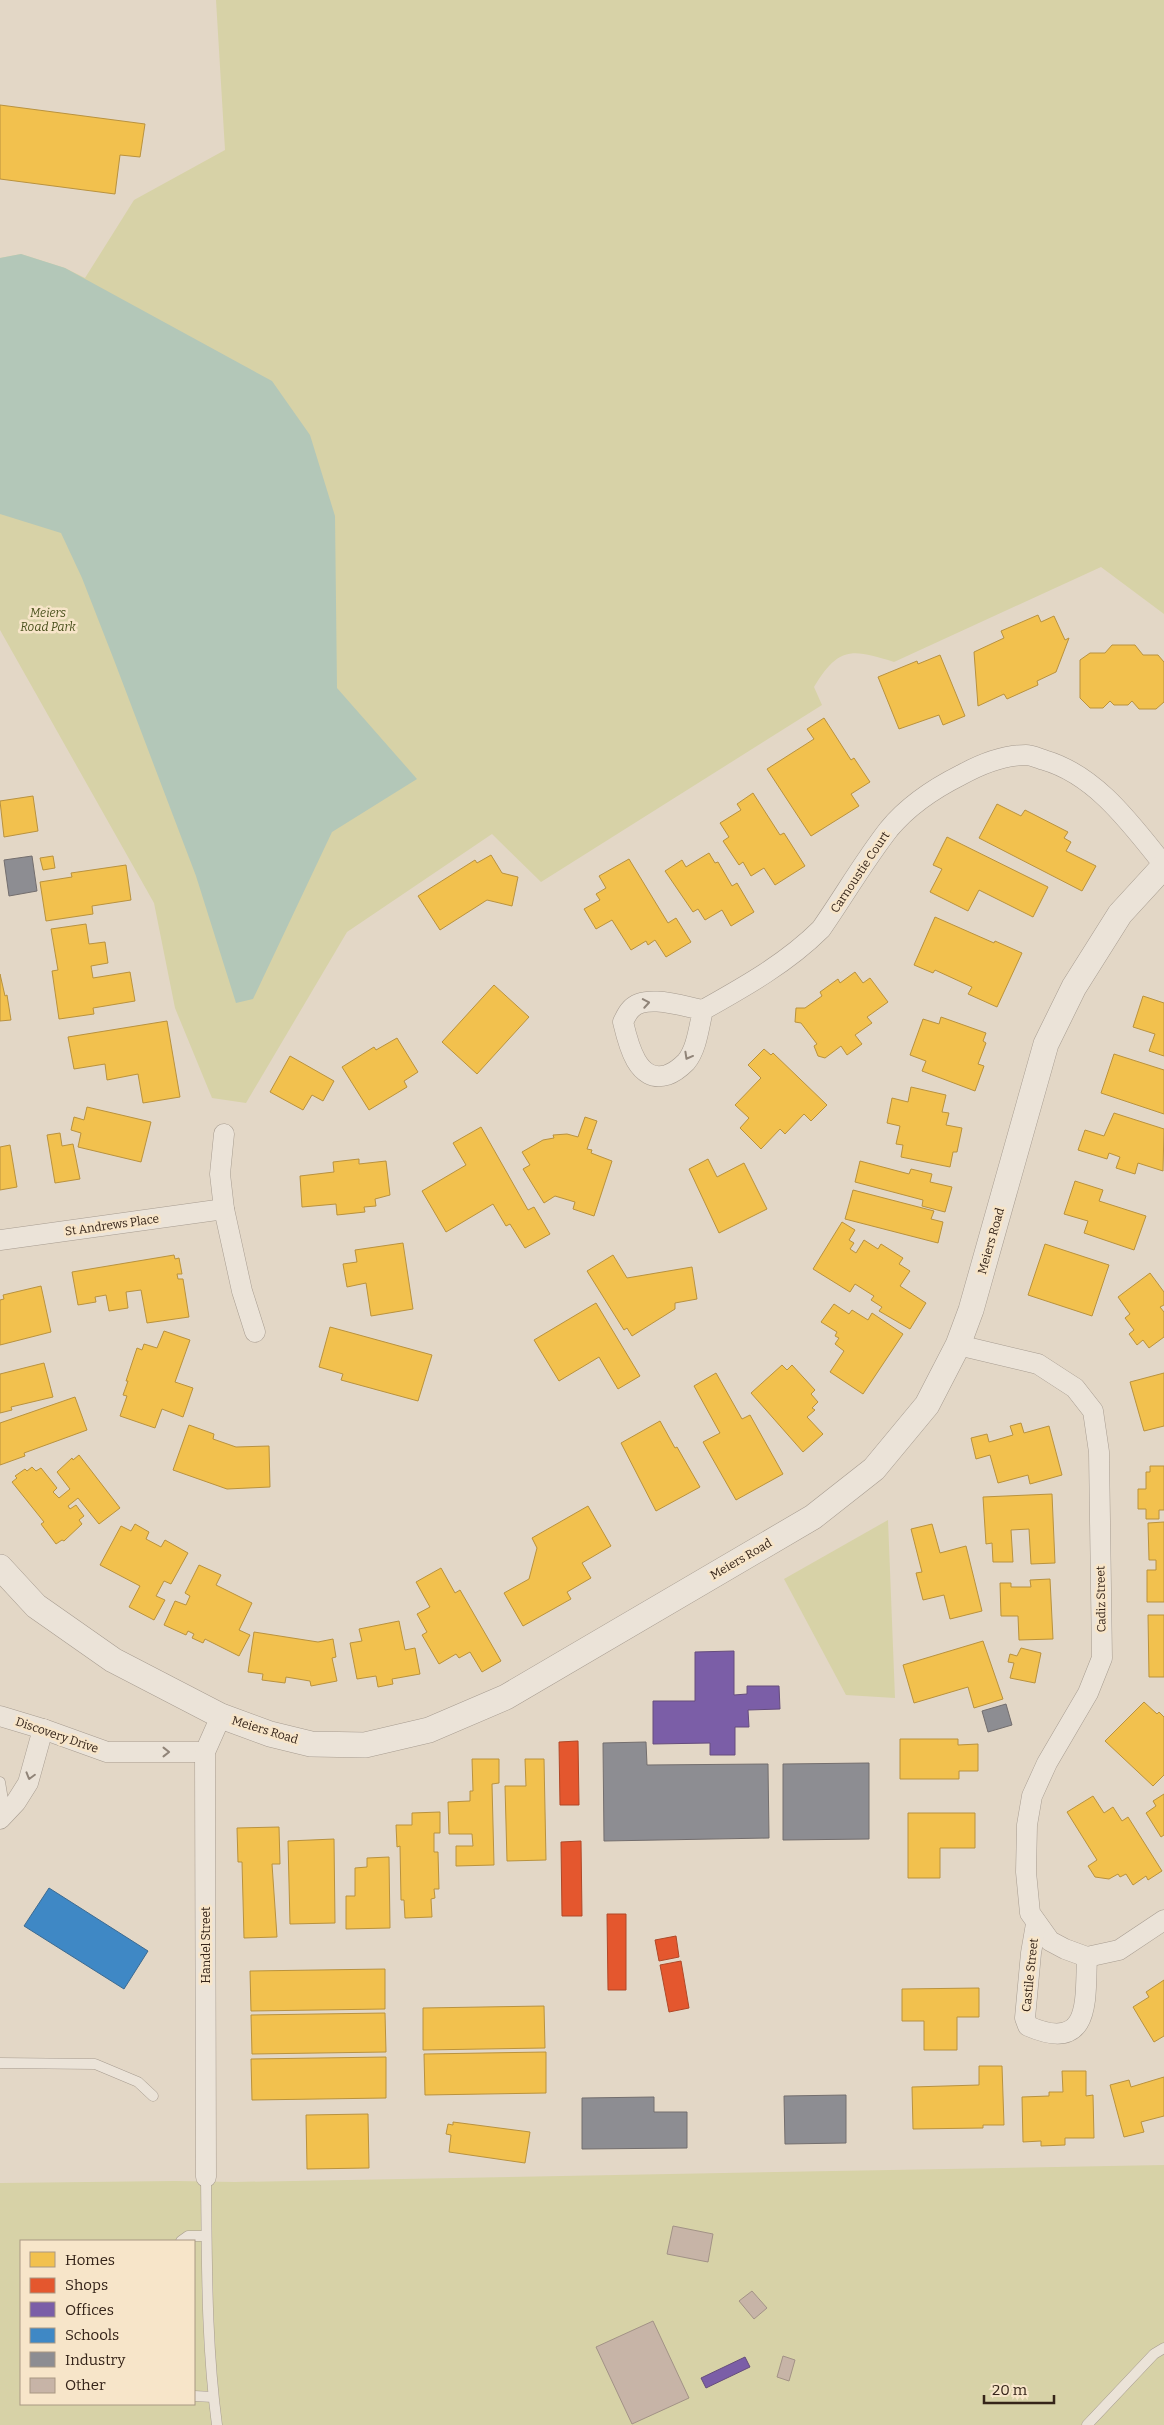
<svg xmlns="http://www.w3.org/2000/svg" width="1164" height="2425" font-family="Bitter,serif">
  <rect width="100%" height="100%" fill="#e3d7c6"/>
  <g fill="#d7d2a7" fill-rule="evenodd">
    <path d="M216,0H1164V614L1101,567L894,662C852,649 839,646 814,687L822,705L541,882L492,834L347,932L246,1103L212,1098L175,1008L154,903L0,630V258L21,254L65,268L85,278L134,200L225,150Z"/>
    <polygon points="888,1520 895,1698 846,1695 784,1579"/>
    <path d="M1164,2165V2425H0V2183L175,2181L235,2182ZM21,2241H194V2404H21Z"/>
  </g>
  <polygon fill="#b3c7b8" points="21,254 65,268 272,381 310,435 335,516 337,688 417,779 332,832 253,999 236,1003 196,876 114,660 82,578 61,533 0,514 0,258"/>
  <g fill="#f2c14e" stroke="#b9923e">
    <polygon points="0,105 145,124 140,157 120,155 115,194 0,179"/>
    <polygon points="1038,615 1041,622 1054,616 1065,640 1069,638 1056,672 1037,681 1038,685 1007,699 1004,694 978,706 974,652 1004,638 1001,631"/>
    <polygon points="1112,645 1135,645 1143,655 1158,655 1164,662 1164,702 1156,709 1139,709 1132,701 1128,705 1114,705 1110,701 1103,708 1090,708 1080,698 1080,660 1090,653 1105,653"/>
    <polygon points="940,655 965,716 943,725 939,715 899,729 878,677 917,661 918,664"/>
    <polygon points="824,718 851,760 854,758 870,782 851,794 859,806 811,836 767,769 814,739 807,729"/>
    <polygon points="753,793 780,835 784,833 805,866 775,885 764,868 751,876 743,862 739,865 723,841 729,837 720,823 741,810 737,804"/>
    <polygon points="33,796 38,831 4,837 0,801"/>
    <polygon points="997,804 1021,816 1025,810 1068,832 1064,838 1071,842 1066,851 1096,866 1082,891 979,838"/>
    <polygon points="947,837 1048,887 1033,917 979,890 968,911 930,892 942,869 933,865"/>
    <polygon points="709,853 715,863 718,862 732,886 737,883 754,912 731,926 722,910 705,920 698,909 693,912 665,871 682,860 686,867"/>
    <polygon points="491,855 502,873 518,877 512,906 487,900 440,930 418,896 475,860 477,863"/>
    <polygon points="53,856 55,868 43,870 40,858"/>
    <polygon points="629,859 668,923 676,918 691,942 666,957 655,940 648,945 646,941 631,950 612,920 596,929 584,909 600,900 596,894 606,888 599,876"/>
    <polygon points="126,865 131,900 92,906 93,914 46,921 40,882 72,877 71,873"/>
    <polygon points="935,917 994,943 995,941 1022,953 997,1007 968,994 972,987 935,970 933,973 914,965"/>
    <polygon points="86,924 89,944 105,942 108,963 91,966 93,978 130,972 135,1001 93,1008 94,1014 59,1019 52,971 58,970 51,929"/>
    <polygon points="855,972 863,983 870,978 888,1002 867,1017 872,1023 855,1035 862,1044 847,1055 841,1046 825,1058 818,1056 814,1046 817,1044 801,1023 795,1022 796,1008 805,1008 822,996 820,992 838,979 840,983"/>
    <polygon points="0,974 5,996 7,995 11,1020 0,1021"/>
    <polygon points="494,985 529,1017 477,1074 442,1042"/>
    <polygon points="1143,996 1164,1003 1164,1056 1149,1051 1155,1034 1133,1027"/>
    <polygon points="941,1017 986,1033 983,1041 986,1043 978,1064 984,1066 975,1091 922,1071 926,1061 910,1055 923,1019 939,1024"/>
    <polygon points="167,1021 180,1097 143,1103 138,1074 107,1080 105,1064 74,1069 68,1037"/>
    <polygon points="397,1038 418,1072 404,1081 407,1087 369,1110 342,1067 374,1047 376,1050"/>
    <polygon points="764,1049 771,1055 773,1053 827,1105 811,1121 804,1114 785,1134 780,1129 761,1149 740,1128 749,1118 735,1105 761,1078 748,1065"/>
    <polygon points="1114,1054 1164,1070 1164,1114 1101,1093"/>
    <polygon points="290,1056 334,1081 323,1101 312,1095 303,1110 270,1092"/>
    <polygon points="911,1087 946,1095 942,1112 949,1113 946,1125 962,1128 957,1152 953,1152 950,1167 901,1157 903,1145 896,1144 900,1126 887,1123 892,1098 908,1102"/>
    <polygon points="87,1107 151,1122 141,1162 78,1147 81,1133 71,1130 74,1117 84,1120"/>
    <polygon points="1114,1113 1164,1129 1163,1171 1138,1163 1135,1174 1116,1168 1120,1157 1109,1153 1107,1159 1078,1150 1085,1130 1104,1136"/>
    <polygon points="585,1117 597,1121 587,1149 592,1150 591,1153 612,1161 594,1216 573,1209 575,1202 555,1196 544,1203 523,1169 530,1165 522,1152 543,1140 554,1138 553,1135 567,1134 578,1137"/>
    <polygon points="481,1127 528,1210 534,1207 550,1234 525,1248 510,1224 506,1226 493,1204 446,1232 422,1191 466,1165 453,1143"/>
    <polygon points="60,1133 62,1146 73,1144 80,1179 55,1183 47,1135"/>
    <polygon points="10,1145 17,1187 0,1190 0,1147"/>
    <polygon points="359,1159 359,1164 386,1161 390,1195 375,1199 376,1206 364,1207 365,1212 337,1215 336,1204 302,1207 300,1176 334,1172 333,1162"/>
    <polygon points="708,1159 717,1177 744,1163 767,1209 719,1233 689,1169"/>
    <polygon points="860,1161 909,1174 911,1169 932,1174 930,1182 952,1187 945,1212 922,1206 923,1200 855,1182"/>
    <polygon points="1075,1181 1103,1190 1099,1201 1146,1216 1134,1250 1084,1233 1088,1221 1064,1214"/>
    <polygon points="853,1190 934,1211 931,1219 943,1222 938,1243 845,1219"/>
    <polygon points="842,1222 855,1230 849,1240 854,1243 850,1249 856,1253 864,1240 878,1249 881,1244 903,1258 899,1264 910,1271 900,1286 926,1303 910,1329 879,1311 882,1307 871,1300 874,1296 855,1284 850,1292 813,1269"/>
    <polygon points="403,1243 413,1309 371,1316 366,1283 347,1287 343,1264 357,1262 355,1250"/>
    <polygon points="1045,1244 1109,1265 1092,1316 1028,1295"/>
    <polygon points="174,1255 175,1259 179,1258 182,1274 177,1274 178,1279 183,1279 189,1317 147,1323 141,1290 126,1292 128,1308 109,1311 106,1295 95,1297 96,1302 78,1305 72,1272"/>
    <polygon points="613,1255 627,1278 692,1267 697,1299 675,1303 675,1309 632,1336 627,1328 624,1330 587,1271"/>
    <polygon points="1150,1273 1164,1292 1164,1305 1160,1307 1164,1312 1164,1337 1149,1348 1143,1340 1137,1345 1129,1334 1134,1330 1125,1318 1130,1314 1118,1297"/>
    <polygon points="41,1286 51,1332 0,1345 0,1300 4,1299 3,1295"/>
    <polygon points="596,1303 640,1376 618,1389 599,1357 559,1381 534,1340"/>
    <polygon points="834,1304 849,1314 852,1310 868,1320 872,1313 903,1334 863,1394 830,1372 844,1351 835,1344 839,1338 835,1336 837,1332 821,1322"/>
    <polygon points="330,1327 432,1355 418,1401 341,1380 343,1374 319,1367"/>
    <polygon points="164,1331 190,1340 175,1382 193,1388 183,1417 162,1409 155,1428 120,1416 127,1396 123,1395 128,1381 126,1381 137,1348 142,1350 144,1344 157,1348"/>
    <polygon points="44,1363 53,1397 11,1407 12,1410 0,1413 0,1374"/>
    <polygon points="782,1365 787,1370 792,1365 815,1390 811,1394 818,1402 812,1408 815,1410 807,1417 823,1434 803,1452 751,1393"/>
    <polygon points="716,1373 742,1419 750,1415 783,1474 736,1500 703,1442 720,1433 694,1386"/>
    <polygon points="1164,1373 1164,1426 1144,1431 1130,1382"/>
    <polygon points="75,1397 87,1430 24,1453 25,1456 0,1465 0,1423"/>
    <polygon points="660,1421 675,1448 677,1447 700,1487 656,1511 621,1443"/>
    <polygon points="1021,1423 1024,1433 1049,1426 1062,1475 1030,1484 1028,1475 998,1483 990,1455 976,1459 971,1438 987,1434 989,1442 1013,1435 1010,1426"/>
    <polygon points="189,1425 214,1434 213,1439 236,1447 269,1446 270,1487 227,1489 173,1470"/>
    <polygon points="79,1455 120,1508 99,1524 78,1498 68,1506 70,1509 76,1505 84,1516 79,1520 82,1524 64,1541 62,1540 56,1544 41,1524 44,1522 12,1482 17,1478 15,1476 25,1469 27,1471 32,1467 36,1471 41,1468 57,1488 53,1492 59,1498 70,1489 57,1472 72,1458 73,1460"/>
    <polygon points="1150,1466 1164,1466 1164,1510 1159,1510 1159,1519 1146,1519 1146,1509 1138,1509 1138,1489 1146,1489 1146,1472 1150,1472"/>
    <polygon points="1052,1494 1055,1563 1031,1564 1029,1529 1011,1530 1013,1562 993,1562 992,1543 986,1544 983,1497"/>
    <polygon points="588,1506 611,1546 582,1563 591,1578 567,1592 571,1599 523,1626 504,1593 529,1579 537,1548 532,1538"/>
    <polygon points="1164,1522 1164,1602 1147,1602 1147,1570 1156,1570 1156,1560 1149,1560 1148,1523"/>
    <polygon points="135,1524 149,1532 146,1539 161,1547 165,1540 188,1553 171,1584 164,1581 156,1596 165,1600 154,1620 129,1607 140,1586 100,1565 121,1526 131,1531"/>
    <polygon points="932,1524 940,1553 966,1546 982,1611 950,1619 944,1595 923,1600 916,1573 922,1572 911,1529"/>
    <polygon points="199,1565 221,1575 216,1585 252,1603 239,1630 250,1635 239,1656 205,1639 203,1643 192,1638 194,1634 188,1631 186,1635 164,1625 175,1601 186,1605 190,1596 185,1593"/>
    <polygon points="441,1568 455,1593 460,1590 501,1661 482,1672 470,1652 459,1658 456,1654 439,1664 422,1635 427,1632 417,1614 430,1607 416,1582"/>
    <polygon points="1050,1579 1053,1639 1019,1640 1018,1616 1001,1616 1000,1583 1011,1583 1011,1587 1031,1587 1030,1580"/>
    <polygon points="1148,1615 1164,1615 1164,1677 1149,1677"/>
    <polygon points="399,1621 405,1650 415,1648 420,1674 392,1679 393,1684 378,1687 376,1676 357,1679 350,1643 362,1641 359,1629"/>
    <polygon points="254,1632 318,1642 333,1639 336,1657 332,1658 337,1681 311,1686 310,1681 286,1677 285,1683 262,1680 263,1674 248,1672"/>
    <polygon points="983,1641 1003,1699 974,1708 968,1687 914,1703 903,1665"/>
    <polygon points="1021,1648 1041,1653 1035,1683 1010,1678 1014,1663 1008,1662 1010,1654 1017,1656"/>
    <polygon points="1144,1702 1157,1714 1159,1712 1164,1717 1164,1775 1153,1786 1105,1741"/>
    <polygon points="900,1739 958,1739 958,1745 978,1744 978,1771 959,1771 959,1779 900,1779"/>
    <polygon points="472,1759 499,1759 499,1783 492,1784 494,1865 456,1866 456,1846 473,1846 472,1834 449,1834 448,1802 470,1801 470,1791 473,1791"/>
    <polygon points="525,1759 544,1759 546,1860 507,1861 505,1786 526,1786"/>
    <polygon points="1164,1794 1164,1835 1161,1837 1146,1813 1156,1806 1153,1801"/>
    <polygon points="1093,1796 1104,1813 1113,1807 1122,1821 1128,1817 1162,1871 1148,1880 1146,1876 1133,1885 1126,1874 1120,1877 1118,1874 1109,1879 1095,1877 1088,1866 1097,1860 1067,1812"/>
    <polygon points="440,1812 440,1833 434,1833 434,1852 438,1852 439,1889 434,1889 435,1898 431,1899 432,1917 405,1918 404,1900 401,1900 400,1846 397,1847 396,1825 412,1825 412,1813"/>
    <polygon points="908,1813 975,1813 975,1848 940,1848 940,1878 908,1878"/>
    <polygon points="279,1827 280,1864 272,1864 277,1937 244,1938 242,1862 238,1862 237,1828"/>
    <polygon points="334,1839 335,1923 290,1924 288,1841"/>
    <polygon points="389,1857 390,1928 346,1929 346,1896 355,1896 355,1868 367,1867 367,1858"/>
    <polygon points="385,1969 385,2009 251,2011 250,1971"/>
    <polygon points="1164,1980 1164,2036 1154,2042 1133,2007 1149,1997 1146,1992"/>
    <polygon points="979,1988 979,2017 957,2017 957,2050 924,2050 924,2021 902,2021 902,1989"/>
    <polygon points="544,2006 545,2048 423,2050 423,2008"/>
    <polygon points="385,2013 386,2052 252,2054 251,2015"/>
    <polygon points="546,2052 546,2093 425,2095 424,2054"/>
    <polygon points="386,2057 386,2098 252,2100 251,2059"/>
    <polygon points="979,2066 1002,2066 1004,2125 983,2125 983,2128 913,2129 912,2087 979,2085"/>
    <polygon points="1062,2071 1086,2071 1086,2096 1093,2095 1094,2138 1065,2138 1065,2145 1041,2146 1041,2141 1023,2142 1022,2097 1049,2096 1049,2092 1063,2092"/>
    <polygon points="1164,2077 1164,2116 1141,2122 1144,2132 1124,2137 1110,2085 1129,2080 1131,2087"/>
    <polygon points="368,2114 369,2168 307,2169 306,2115"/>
    <polygon points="453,2122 530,2132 525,2163 449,2152 451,2135 446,2134 448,2124 453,2125"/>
  </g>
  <g fill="#e4572e" stroke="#b04828">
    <polygon points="578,1741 579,1805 560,1805 559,1742"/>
    <polygon points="581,1841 582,1916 562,1916 561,1842"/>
    <polygon points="607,1914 626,1914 626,1990 608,1990"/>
    <polygon points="676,1936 679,1957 659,1961 655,1940"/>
    <polygon points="681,1961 689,2008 669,2012 660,1965"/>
  </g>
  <g fill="#7b5ea7" stroke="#664d7c">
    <polygon points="734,1651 734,1695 747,1694 747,1686 779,1686 780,1709 748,1710 749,1727 735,1727 735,1755 710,1755 710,1743 653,1744 653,1701 695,1701 695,1652"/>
    <polygon points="745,2357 750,2367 706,2388 701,2378"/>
  </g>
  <polygon fill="#3f88c5" stroke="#3c6a91" points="49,1888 148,1951 124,1989 24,1926"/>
  <g fill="#8d8d92" stroke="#736e6e">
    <polygon points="32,856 37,891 9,896 4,860"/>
    <polygon points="1006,1704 1012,1725 988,1732 982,1711"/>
    <polygon points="646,1742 647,1765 768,1764 769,1838 604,1841 603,1743"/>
    <polygon points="869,1763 869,1839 783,1840 783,1764"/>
    <polygon points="846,2095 846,2143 785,2144 784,2096"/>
    <polygon points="654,2097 654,2112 687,2112 687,2148 582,2149 582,2098"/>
  </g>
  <g fill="#c7b4a7" stroke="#a29286">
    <polygon points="673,2226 713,2234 708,2262 667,2254"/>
    <polygon points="752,2291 767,2308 754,2319 739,2301"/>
    <polygon points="653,2321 689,2398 632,2424 596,2347"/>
    <polygon points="783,2356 795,2360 789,2381 777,2377"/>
  </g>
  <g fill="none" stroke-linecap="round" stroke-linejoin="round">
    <defs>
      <g id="service">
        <polyline points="0,1782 5,1812"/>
        <polyline points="0,2063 95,2064 138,2082 153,2096"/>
        <path d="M206,2177C207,2260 206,2343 217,2425"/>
        <polyline points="181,2241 188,2236 206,2236"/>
        <polyline points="194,2396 213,2397"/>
        <polyline points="1087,2425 1154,2354 1164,2348"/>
      </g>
      <g id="minor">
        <path d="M703,1010C699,1026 697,1049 686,1062C681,1067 673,1073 667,1075C637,1084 628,1043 623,1022C625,1018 627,1013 631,1009C645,993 685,1007 703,1010C744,987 787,963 821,929C844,896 864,861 889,829C908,806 935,788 961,775C981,764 1003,755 1026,755C1031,755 1038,758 1044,760C1096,775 1131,824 1164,865"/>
        <polyline points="224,1134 220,1174 224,1209 242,1291 255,1332"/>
        <polyline points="0,1240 224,1209"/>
        <polyline points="958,1345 1038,1364 1075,1388 1093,1411 1099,1452 1102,1658 1088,1693 1047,1763 1032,1796 1027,1825 1026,1872 1030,1913 1050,1941 1065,1949 1087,1957 1119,1950 1164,1920"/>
        <polyline points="0,1716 43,1729 107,1752 205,1752"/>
        <polyline points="0,1819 16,1802 28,1783 43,1729"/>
        <path d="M1036,1924L1031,1953L1025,2018L1028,2026C1092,2054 1085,1999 1087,1957"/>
        <polyline points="206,2177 205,1752 221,1716"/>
      </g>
      <polyline id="tertiary" points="0,1567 36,1606 113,1660 221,1716 270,1734 311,1744 365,1745 429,1730 506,1697 813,1517 874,1469 927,1405 958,1345 971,1310 1046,1044 1074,987 1120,914 1164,866"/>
    </defs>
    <use href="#service" stroke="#a79c90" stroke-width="11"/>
    <use href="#minor" stroke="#a79c90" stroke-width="21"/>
    <use href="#tertiary" stroke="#a79c90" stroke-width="26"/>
    <use href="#service" stroke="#ebe3d8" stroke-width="10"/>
    <use href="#minor" stroke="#ebe3d8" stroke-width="20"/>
    <use href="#tertiary" stroke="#ebe3d8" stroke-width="25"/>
  </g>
  <defs><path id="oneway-chevron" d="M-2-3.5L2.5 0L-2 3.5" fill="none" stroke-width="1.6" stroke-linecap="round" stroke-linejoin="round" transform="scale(1.25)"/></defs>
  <g stroke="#908478">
    <use href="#oneway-chevron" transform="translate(646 1003) rotate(-10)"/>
    <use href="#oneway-chevron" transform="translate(688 1056) rotate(119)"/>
    <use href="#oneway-chevron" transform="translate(166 1752)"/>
    <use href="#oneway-chevron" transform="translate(30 1776) rotate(106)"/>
  </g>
  <g text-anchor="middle" stroke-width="5" stroke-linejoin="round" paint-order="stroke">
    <g font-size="12" font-style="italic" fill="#4b521e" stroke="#f7e5c9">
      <text x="48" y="617">Meiers<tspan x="48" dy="14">Road Park</tspan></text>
    </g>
    <g font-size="12" fill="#352419" stroke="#f7e5c9">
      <text transform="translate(860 872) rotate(-56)" y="4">Carnoustie Court</text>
      <text transform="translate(112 1225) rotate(-8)" y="4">St Andrews Place</text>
      <text transform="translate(991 1241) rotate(-74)" y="4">Meiers Road</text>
      <text transform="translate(741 1559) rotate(-30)" y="4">Meiers Road</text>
      <text transform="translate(1101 1599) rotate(-91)" y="4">Cadiz Street</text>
      <text transform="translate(265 1730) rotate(17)" y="4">Meiers Road</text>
      <text transform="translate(57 1735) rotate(19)" y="4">Discovery Drive</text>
      <text transform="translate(206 1945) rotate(-90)" y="4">Handel Street</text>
      <text transform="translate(1030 1975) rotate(-84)" y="4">Castile Street</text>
    </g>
  </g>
  <rect x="20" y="2240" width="175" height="165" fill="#f7e5c9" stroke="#a99883"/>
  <rect x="30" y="2252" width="25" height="15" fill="#f2c14e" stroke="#a99883"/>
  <text x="65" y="2265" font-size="15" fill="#352419">Homes</text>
  <rect x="30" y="2278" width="25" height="15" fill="#e4572e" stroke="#a99883"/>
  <text x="65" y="2290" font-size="15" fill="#352419">Shops</text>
  <rect x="30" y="2302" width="25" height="15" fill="#7b5ea7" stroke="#a99883"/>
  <text x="65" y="2315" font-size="15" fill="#352419">Offices</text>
  <rect x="30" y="2328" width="25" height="15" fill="#3f88c5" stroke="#a99883"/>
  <text x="65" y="2340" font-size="15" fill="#352419">Schools</text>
  <rect x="30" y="2352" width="25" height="15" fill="#8d8d92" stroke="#a99883"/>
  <text x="65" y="2365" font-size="15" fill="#352419">Industry</text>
  <rect x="30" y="2378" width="25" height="15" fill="#c7b4a7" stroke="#a99883"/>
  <text x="65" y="2390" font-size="15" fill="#352419">Other</text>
  <path d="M984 2395v8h70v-8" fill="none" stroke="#352419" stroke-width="2.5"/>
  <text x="992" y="2395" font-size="15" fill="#352419" stroke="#f7e5c9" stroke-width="4" paint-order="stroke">20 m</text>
</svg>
